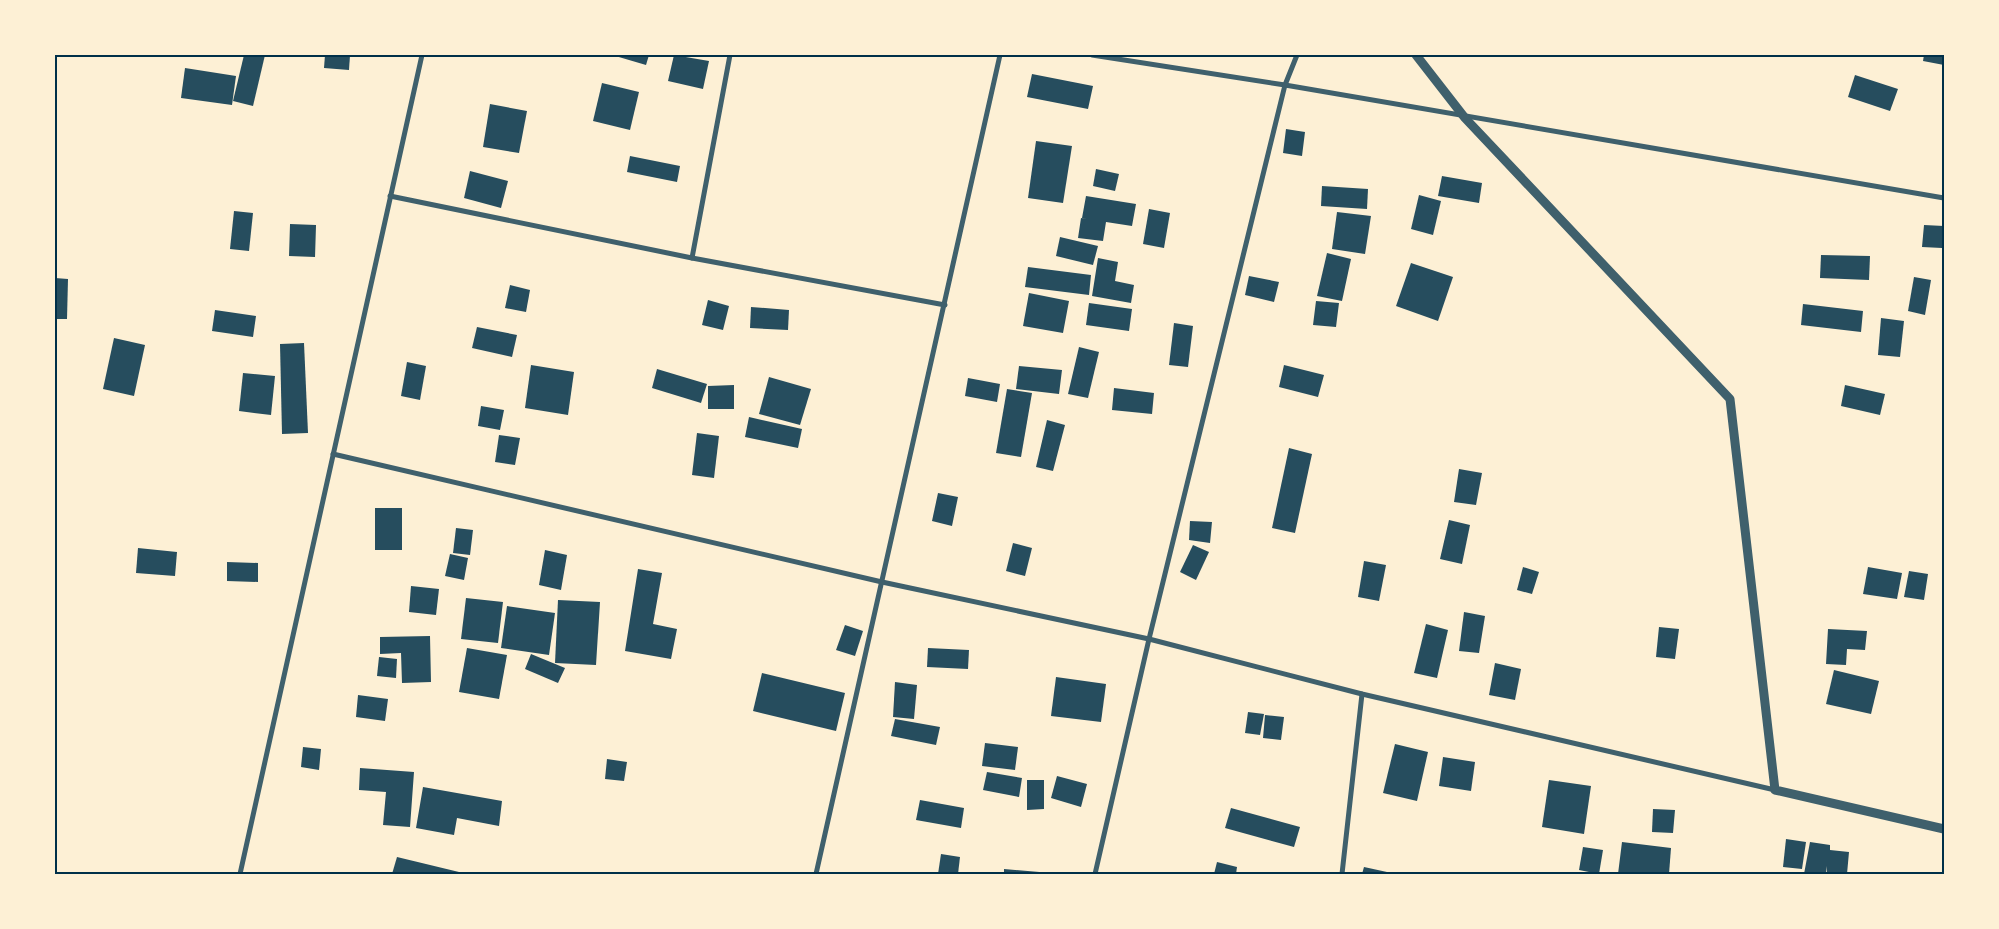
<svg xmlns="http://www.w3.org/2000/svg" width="1999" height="929" font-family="Roboto,sans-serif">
  <rect width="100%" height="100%" fill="#fdf0d5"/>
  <g fill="#264d5e">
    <polygon points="244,55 265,55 253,106 233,101"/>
    <polygon points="325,55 350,55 349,70 324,68"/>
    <polygon points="612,55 649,55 646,65"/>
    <polygon points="674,55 709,61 703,89 668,81"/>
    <polygon points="1924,55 1944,55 1944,65 1923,61"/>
    <polygon points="185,68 236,76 232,105 181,98"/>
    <polygon points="1032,74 1093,86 1088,109 1027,97"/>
    <polygon points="1855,75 1898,89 1890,111 1848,97"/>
    <polygon points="602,83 639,92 630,130 593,121"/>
    <polygon points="490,104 527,111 519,153 483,147"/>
    <polygon points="1286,129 1305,132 1302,156 1283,153"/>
    <polygon points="1036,141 1072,146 1063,203 1028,198"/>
    <polygon points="630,156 680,166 677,182 627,172"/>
    <polygon points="1096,169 1119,174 1115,191 1093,186"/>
    <polygon points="470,171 508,181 501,208 464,198"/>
    <polygon points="1442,176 1482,183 1479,203 1438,196"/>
    <polygon points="1322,186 1368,189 1367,209 1321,206"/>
    <polygon points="1419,195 1441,201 1433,235 1411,229"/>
    <polygon points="1086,196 1136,204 1132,226 1106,222 1103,241 1078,238 1081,218 1087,219 1082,218"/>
    <polygon points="1149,209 1170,213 1164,248 1143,244"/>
    <polygon points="234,211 253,213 249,251 230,249"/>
    <polygon points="1337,212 1371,216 1365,254 1332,249"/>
    <polygon points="290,224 316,225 315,257 289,256"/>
    <polygon points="1924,225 1944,226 1942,248 1922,247"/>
    <polygon points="1060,237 1098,246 1093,265 1056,256"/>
    <polygon points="1327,253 1351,259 1342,301 1317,296"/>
    <polygon points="1821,255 1870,256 1869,280 1820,278"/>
    <polygon points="1098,258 1118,262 1115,281 1134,285 1131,303 1092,296"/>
    <polygon points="1411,263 1453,277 1438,321 1396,306"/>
    <polygon points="1028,267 1091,275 1089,295 1025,287"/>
    <polygon points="1249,276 1279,282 1274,302 1245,295"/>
    <polygon points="1914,277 1931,280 1925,315 1908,311"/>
    <polygon points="55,278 68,279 67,319 55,319"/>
    <polygon points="510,285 530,290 526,312 505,308"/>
    <polygon points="1029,293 1069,301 1063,333 1023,326"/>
    <polygon points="708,300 729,306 723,330 702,325"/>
    <polygon points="1316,301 1339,303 1336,327 1313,325"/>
    <polygon points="1089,303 1132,309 1129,331 1086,325"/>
    <polygon points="1803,304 1863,311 1861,332 1801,325"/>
    <polygon points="751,307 789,310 788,330 750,328"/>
    <polygon points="215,310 256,316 253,337 212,331"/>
    <polygon points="1881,318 1904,321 1900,357 1878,355"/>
    <polygon points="1174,323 1193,326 1188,367 1169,365"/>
    <polygon points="477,327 517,335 512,357 472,348"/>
    <polygon points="114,338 145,345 134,396 103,389"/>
    <polygon points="304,343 308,433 282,434 280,344"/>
    <polygon points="1079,347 1099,352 1088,398 1068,394"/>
    <polygon points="407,362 426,366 420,400 401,396"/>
    <polygon points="531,365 574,372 568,415 525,408"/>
    <polygon points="1284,365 1324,375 1318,397 1279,387"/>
    <polygon points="1019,366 1062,370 1059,394 1016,389"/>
    <polygon points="657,369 707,384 701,403 652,388"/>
    <polygon points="243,373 275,376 271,415 239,411"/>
    <polygon points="769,377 811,389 800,425 759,414"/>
    <polygon points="968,378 1000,384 997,402 965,396"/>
    <polygon points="734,385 734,409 708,409 708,386"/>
    <polygon points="1845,385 1885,394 1880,415 1841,406"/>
    <polygon points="1114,388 1154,393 1152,414 1112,410"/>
    <polygon points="1007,389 1032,393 1021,457 996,453"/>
    <polygon points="481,406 504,410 500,430 478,426"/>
    <polygon points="749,417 802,429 798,448 745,437"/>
    <polygon points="1047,420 1065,425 1053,471 1036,467"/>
    <polygon points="697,433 719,436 714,478 692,475"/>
    <polygon points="499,435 520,438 515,465 495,462"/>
    <polygon points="1289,448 1312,454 1295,533 1272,528"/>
    <polygon points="1459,469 1482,473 1476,505 1454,502"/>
    <polygon points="938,493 958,497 952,526 932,521"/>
    <rect x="375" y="508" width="27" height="42"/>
    <polygon points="1449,520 1470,525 1462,564 1440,559"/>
    <polygon points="1190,521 1212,522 1210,543 1189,540"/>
    <polygon points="456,528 473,530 470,555 453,553"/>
    <polygon points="1013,543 1032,548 1025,576 1006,571"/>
    <polygon points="1193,545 1209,552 1196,580 1180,572"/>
    <polygon points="138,548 177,552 175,576 136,573"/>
    <polygon points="545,550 567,555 561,590 539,585"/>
    <polygon points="450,554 468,558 464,580 445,576"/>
    <polygon points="1364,561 1386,565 1379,601 1358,597"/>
    <polygon points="227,562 258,563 258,582 227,581"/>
    <polygon points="1523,567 1539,572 1532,594 1517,590"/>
    <polygon points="1868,567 1902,573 1897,599 1863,594"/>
    <polygon points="638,569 662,573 653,624 677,629 671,659 625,651"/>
    <polygon points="1909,571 1928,574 1924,600 1904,597"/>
    <polygon points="411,586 439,589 436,615 409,612"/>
    <polygon points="466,598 503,602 498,643 461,639"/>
    <polygon points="558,600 600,602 596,665 555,663"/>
    <polygon points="507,606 555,613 549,655 501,648"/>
    <polygon points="1464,612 1485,616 1479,653 1459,651"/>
    <polygon points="1426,624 1448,630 1437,678 1414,673"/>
    <polygon points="845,625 863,631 855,656 836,650"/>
    <polygon points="1659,627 1679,629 1675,659 1656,657"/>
    <polygon points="1828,629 1867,631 1865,650 1847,649 1846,665 1826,664"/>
    <polygon points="430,636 431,682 402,683 401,653 380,654 380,637"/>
    <polygon points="467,648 507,655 499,699 459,692"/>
    <polygon points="928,648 969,650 968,669 927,667"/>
    <polygon points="531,654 565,668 558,683 525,669"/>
    <polygon points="379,657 397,659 396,678 377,676"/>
    <polygon points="1495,663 1521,669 1515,700 1489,695"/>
    <polygon points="1834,670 1879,681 1871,714 1826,704"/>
    <polygon points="762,673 845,693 836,731 753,711"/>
    <polygon points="1056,677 1106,684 1101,722 1051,716"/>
    <polygon points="895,682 917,685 914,719 893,717"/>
    <polygon points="358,695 388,699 385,721 356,717"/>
    <polygon points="1248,712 1264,714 1260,735 1245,733"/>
    <polygon points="1265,715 1284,717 1281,740 1263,738"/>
    <polygon points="895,719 940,727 936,745 891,736"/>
    <polygon points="985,743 1018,747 1015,770 982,766"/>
    <polygon points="1395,744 1428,752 1417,801 1383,793"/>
    <polygon points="303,747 321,749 319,770 301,767"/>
    <polygon points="1443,757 1475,762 1471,791 1439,786"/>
    <polygon points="607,759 627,762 624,781 605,779"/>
    <polygon points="360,768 414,772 410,827 383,825 386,792 359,790"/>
    <polygon points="987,772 1022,778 1019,797 983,790"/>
    <polygon points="1057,776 1087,784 1081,807 1051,798"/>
    <polygon points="1027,780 1044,780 1044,809 1027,810"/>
    <polygon points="1549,780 1591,786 1584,834 1542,827"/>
    <polygon points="423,787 502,801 499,826 457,818 454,835 416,828"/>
    <polygon points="920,800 964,808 961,828 916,820"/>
    <polygon points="1231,808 1300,827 1294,847 1225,828"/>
    <polygon points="1653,809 1675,810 1673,833 1652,832"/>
    <polygon points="1786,839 1806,842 1802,869 1783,867"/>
    <polygon points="1622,842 1671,848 1669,874 1618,874"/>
    <polygon points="1810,842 1830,845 1830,850 1849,852 1847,874 1827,874 1827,866 1826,874 1804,874"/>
    <polygon points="1583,847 1603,850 1599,874 1579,870"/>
    <polygon points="941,854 960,857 958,874 938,874"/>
    <polygon points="397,857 459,872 459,874 392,874"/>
    <polygon points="1217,862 1237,867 1236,874 1214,874"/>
    <polygon points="1364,867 1387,872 1386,874 1362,874"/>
    <polygon points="1004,869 1051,873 1051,874 1004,874"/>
  </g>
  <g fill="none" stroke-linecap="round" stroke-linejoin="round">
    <g stroke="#3f606c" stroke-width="5">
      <polyline points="1092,55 1285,85 1944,198"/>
      <polyline points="390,196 692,258 945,305"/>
      <polyline points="692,258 730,55"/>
      <polyline points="333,454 882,582 1149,639 1362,694 1775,790"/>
      <polyline points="240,874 422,55"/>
      <polyline points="816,874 1000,55"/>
      <polyline points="1095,874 1149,639 1285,85 1297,55"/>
      <polyline points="1342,874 1362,694"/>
    </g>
    <polyline stroke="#3f606c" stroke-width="9" points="1416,55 1465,118 1730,399 1775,790 1944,829"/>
  </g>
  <rect width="1999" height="929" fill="none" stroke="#fdf0d5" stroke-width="112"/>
  <rect x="56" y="56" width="1887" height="817" fill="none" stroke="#003049" stroke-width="2"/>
</svg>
